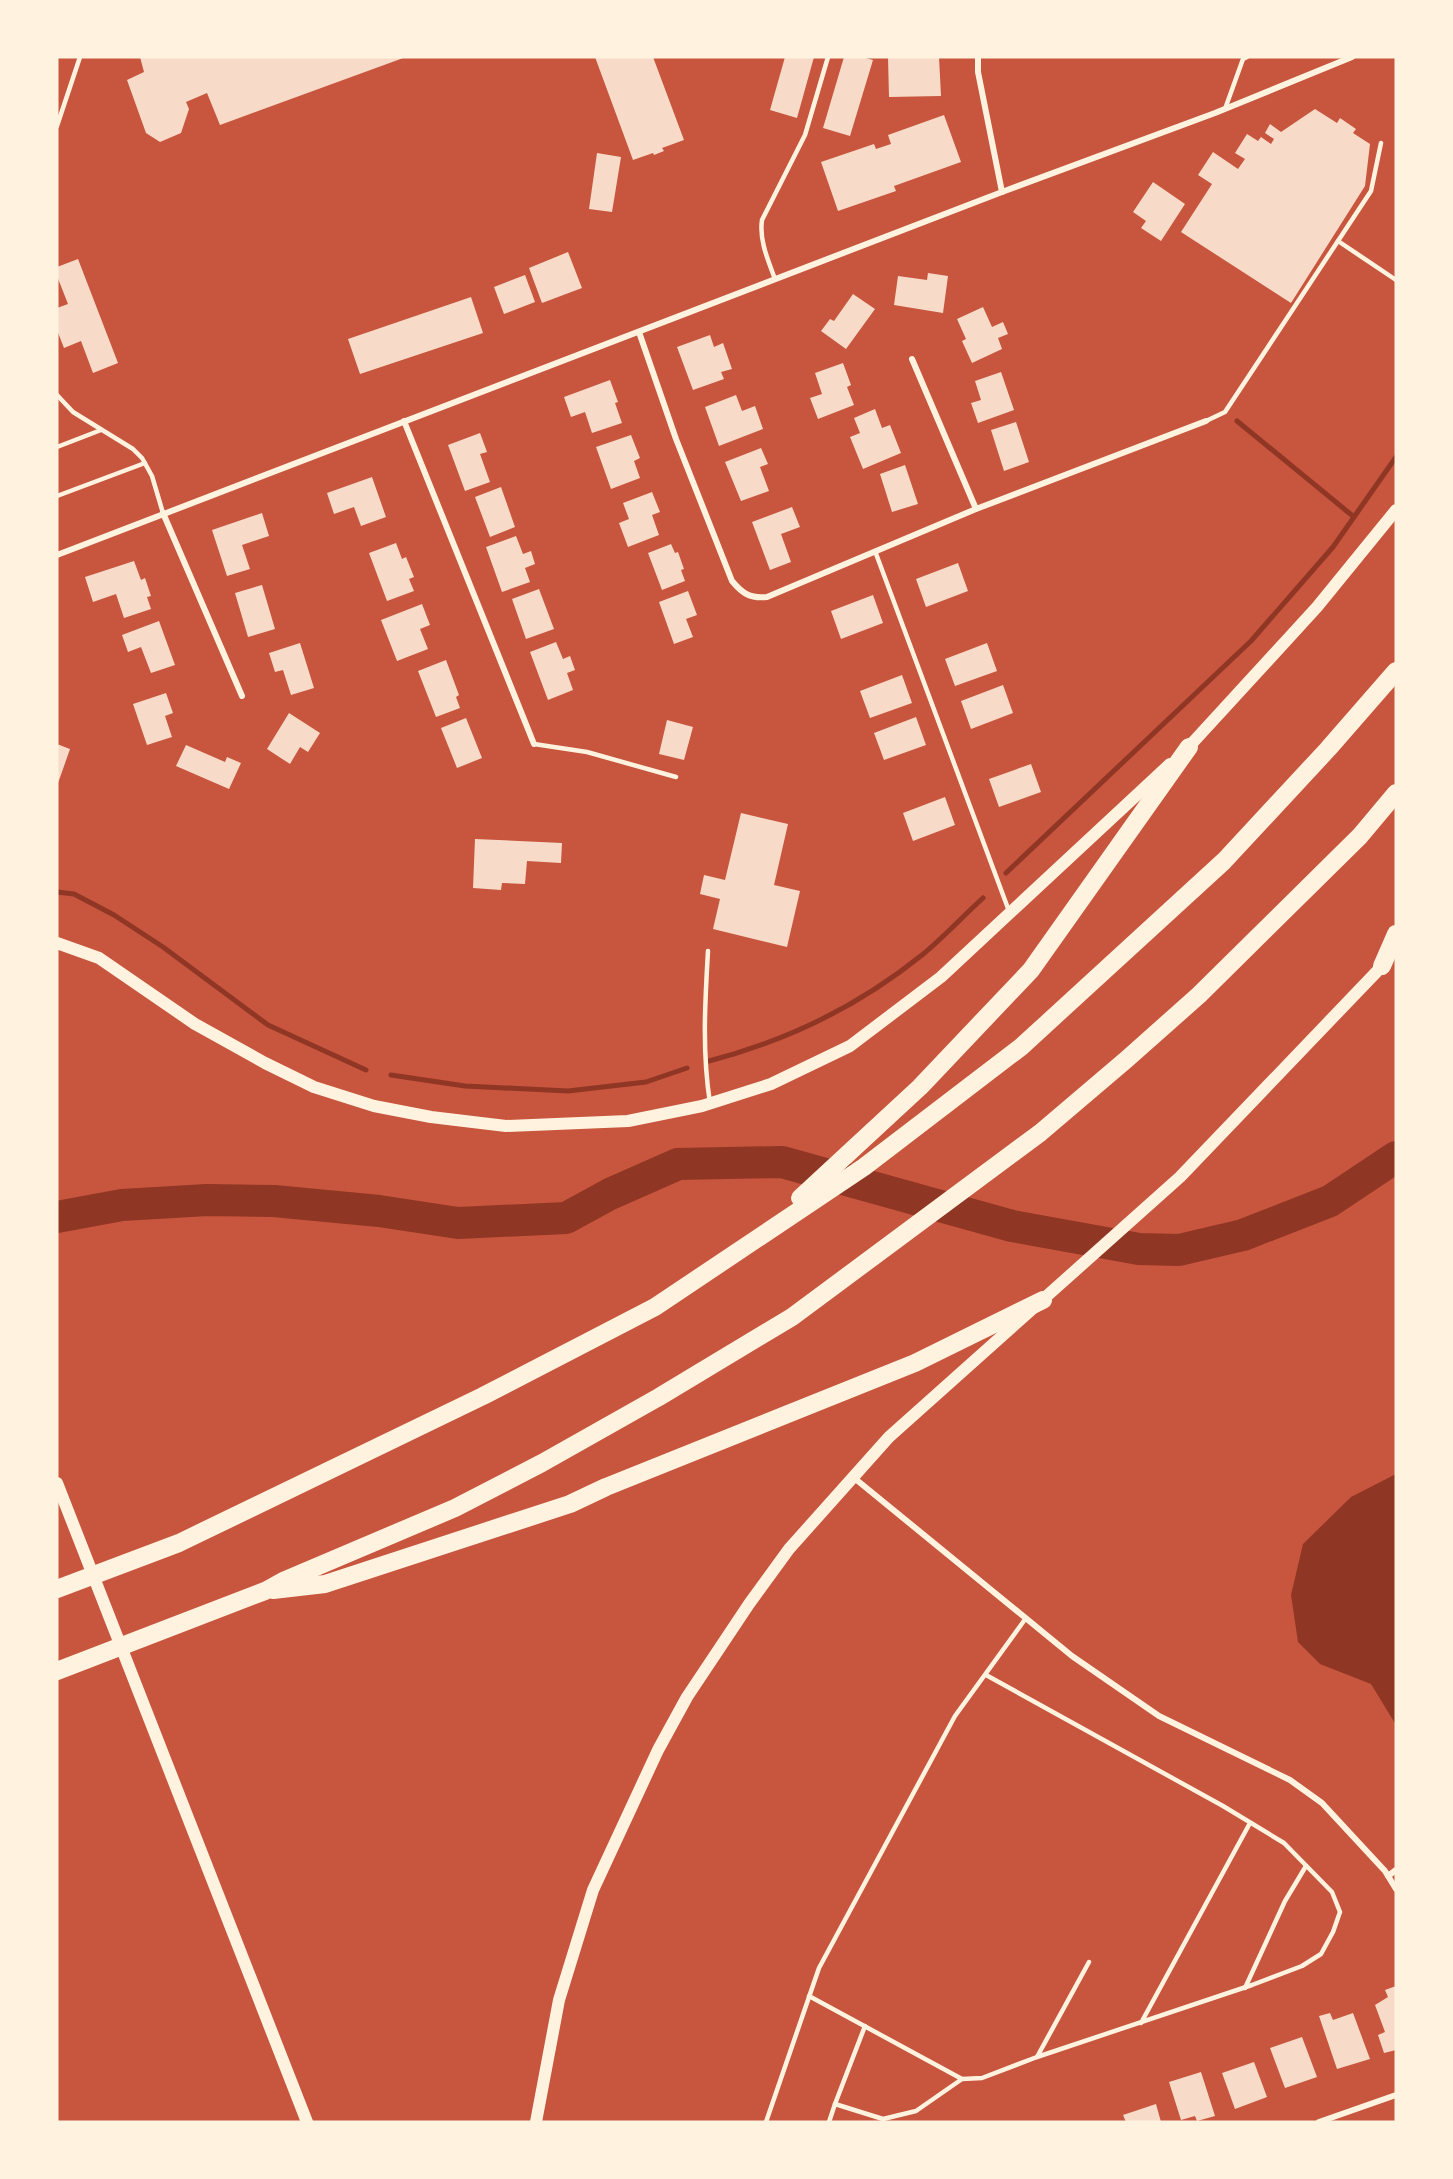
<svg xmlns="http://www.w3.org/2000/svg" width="1453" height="2179" font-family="'Times New Roman',serif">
  <rect width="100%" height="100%" fill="#c8553d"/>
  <polygon fill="#8f3625" points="1396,1474 1396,1725 1371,1684 1320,1664 1298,1642 1291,1595 1303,1544 1351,1497"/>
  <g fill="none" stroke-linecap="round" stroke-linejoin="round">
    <g stroke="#8f3625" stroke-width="5">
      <polyline points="1237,421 1354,517"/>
      <polyline points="1006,873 1251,641 1333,547 1396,457"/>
      <polyline points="57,892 74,894 114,915 163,947 268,1025 366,1070"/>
      <path d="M709,1061C786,1041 860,1005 922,955C944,937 963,916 983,898"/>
      <polyline points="391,1075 465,1086 568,1091 646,1082 687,1068"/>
    </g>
    <polyline stroke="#8f3625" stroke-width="32" points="57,1217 122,1205 207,1200 274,1201 379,1211 458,1223 566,1218 610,1194 678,1164 782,1162 1012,1226 1139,1249 1179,1250 1243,1235 1330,1201 1396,1157"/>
  </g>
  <g fill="#f7dbc8">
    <polygon points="140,57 406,57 220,125 207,93 186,102 189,109 181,133 160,142 146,133 127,80 144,72"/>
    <polygon points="595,57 653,57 684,140 662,148 664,151 654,155 653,153 633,160"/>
    <polygon points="785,57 814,57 797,118 770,110"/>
    <polygon points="844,57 862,57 873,60 850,136 823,128"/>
    <polygon points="888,57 939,57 941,96 889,97"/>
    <polygon points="1315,109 1337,123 1340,118 1356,129 1353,133 1370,144 1365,186 1291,303 1181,232 1212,184 1198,175 1213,152 1238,169 1245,159 1235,153 1247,134 1258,141 1261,137 1271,144 1274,139 1265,133 1270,124 1281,132"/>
    <polygon points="944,115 961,162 894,186 896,191 838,211 821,162 874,144 876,149 891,144 888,135"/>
    <polygon points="597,153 621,157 612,212 589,209"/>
    <polygon points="1153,182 1185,204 1161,241 1141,228 1146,221 1133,212"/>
    <polygon points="568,252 582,288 542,303 529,268"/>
    <polygon points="78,259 118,363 93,373 81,341 64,348 57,330 57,308 68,304 57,276 57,267"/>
    <polygon points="928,273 948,276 943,313 894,305 898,276 927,280"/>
    <polygon points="525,275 535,302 504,314 494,287"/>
    <polygon points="853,294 875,309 846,349 821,331 830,319 834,321"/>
    <polygon points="471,297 483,333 360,374 348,339"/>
    <polygon points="983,307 992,327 1003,322 1008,334 998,338 1002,349 972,363 962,341 966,339 957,319"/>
    <polygon points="710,335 714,347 723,343 732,369 721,372 724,379 693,390 677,347"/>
    <polygon points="843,363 851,385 847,387 854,405 818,419 810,398 822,394 815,373"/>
    <polygon points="1001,372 1014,410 978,423 971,403 981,400 975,381"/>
    <polygon points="610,380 618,402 615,403 622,423 592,433 585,412 571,417 564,397"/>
    <polygon points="736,395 742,411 755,406 763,429 719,446 705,407"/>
    <polygon points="875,409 882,428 890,425 901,453 863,469 850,437 860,433 854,418"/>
    <polygon points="1016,422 1029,462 1004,471 991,430"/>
    <polygon points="480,433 487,452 480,454 490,482 465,491 448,445"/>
    <polygon points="631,435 640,458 634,461 640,478 611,489 596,447"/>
    <polygon points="761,448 768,464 760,467 769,491 741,501 725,462"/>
    <polygon points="905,465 918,504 892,512 880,474"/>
    <polygon points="372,477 386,517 361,526 354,507 334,514 327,493"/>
    <polygon points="501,487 515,527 490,537 475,497"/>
    <polygon points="652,492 660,512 652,515 659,535 628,547 619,523 629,519 623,503"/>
    <polygon points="792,507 800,527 781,534 791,562 770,570 752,522"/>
    <polygon points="262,513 269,536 242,545 250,569 227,576 212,530"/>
    <polygon points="516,536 523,554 531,551 535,564 525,568 530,582 502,592 486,547"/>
    <polygon points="396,543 402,559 406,557 414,577 409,579 414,591 387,601 369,553"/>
    <polygon points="671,544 675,553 678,552 684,569 681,570 685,581 662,590 648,553"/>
    <polygon points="134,561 141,580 145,578 151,596 147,597 151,609 124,618 116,594 93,602 85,577"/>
    <polygon points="958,563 968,591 926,607 916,579"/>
    <polygon points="262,585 275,629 248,637 235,593"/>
    <polygon points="539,589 554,629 526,639 512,599"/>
    <polygon points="688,591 697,615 686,619 693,637 674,644 659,602"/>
    <polygon points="873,595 883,623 841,639 831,611"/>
    <polygon points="422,604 430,625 420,629 428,649 397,661 381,620"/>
    <polygon points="159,621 175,665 151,673 141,647 128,652 122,635"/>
    <polygon points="556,642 563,659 570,656 575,670 567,673 573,690 548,700 530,652"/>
    <polygon points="300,643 314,688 291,695 283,670 275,672 269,653"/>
    <polygon points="987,643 997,671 955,686 945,659"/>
    <polygon points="446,660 459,695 456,697 460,708 436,717 418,671"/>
    <polygon points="902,675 912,703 870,718 860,691"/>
    <polygon points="1003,685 1013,713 971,729 961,701"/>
    <polygon points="166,693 173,713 165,716 172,737 147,745 133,704"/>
    <polygon points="289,713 320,733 308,752 300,747 290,764 267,749"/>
    <polygon points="916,717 926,745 884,760 874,733"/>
    <polygon points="466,718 482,758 457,768 441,728"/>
    <polygon points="667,720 693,727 684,760 659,754"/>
    <polygon points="57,744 70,749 57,786"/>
    <polygon points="186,745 225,762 227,757 241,763 229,789 176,766"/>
    <polygon points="1031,764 1041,792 999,807 989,779"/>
    <polygon points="945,797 955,825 913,841 903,813"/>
    <polygon points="741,813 788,824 774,885 800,891 787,947 713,929 720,899 700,894 704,875 725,880"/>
    <polygon points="475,839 562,843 561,863 527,861 525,884 502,883 501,890 473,888"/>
    <polygon points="1396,1986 1396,2050 1384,2053 1378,2035 1385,2032 1375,2005 1388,1997 1385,1990"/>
    <polygon points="1330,2013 1333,2020 1353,2013 1370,2059 1337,2069 1319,2016"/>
    <polygon points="1302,2037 1317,2077 1285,2088 1270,2048"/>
    <polygon points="1254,2062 1267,2097 1235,2109 1222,2073"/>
    <polygon points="1201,2072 1215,2116 1197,2121 1195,2116 1181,2120 1169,2082"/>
    <polygon points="1156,2104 1161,2122 1126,2122 1123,2115"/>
  </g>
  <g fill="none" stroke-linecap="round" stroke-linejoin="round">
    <g stroke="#fff3e0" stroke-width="4.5">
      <polyline points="1225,109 1243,59 1247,57"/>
      <polyline points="57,126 80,57"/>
      <polyline points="1338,241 1396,280"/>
      <path d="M775,279C768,260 759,240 762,220L805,135L828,57"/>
      <polyline points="57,395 73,412 133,449 142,458 152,476 163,513"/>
      <polyline points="1206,421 1225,412 1371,191 1381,143"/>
      <polyline points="57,447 101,430"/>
      <polyline points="57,496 145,463"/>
      <polyline points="875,551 1009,911"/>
      <polyline points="534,744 587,752 676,777"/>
      <path d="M708,951C705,1002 702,1052 710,1103"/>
      <polyline points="1245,1988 1285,1901 1306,1866"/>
      <polyline points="809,1996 962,2079 916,2111 883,2119 835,2104 829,2122"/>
      <polyline points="1141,2023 1250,1823"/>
      <polyline points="1037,2057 1089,1962"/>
      <polyline points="962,2079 982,2078 1037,2057 1252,1985 1302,1966 1321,1954 1333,1932 1340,1912 1332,1892 1284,1843 1223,1806 986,1675"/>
      <polyline points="835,2104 865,2026"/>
      <polyline points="766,2122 819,1968 955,1716 1026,1618"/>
    </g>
    <g stroke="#fff3e0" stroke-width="6">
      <polyline points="978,57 978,72 1002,192"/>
      <path d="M639,332L676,439L732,581C742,593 750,599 767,597L976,509L1206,421"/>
      <polyline points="912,359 976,509"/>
      <polyline points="404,421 534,744"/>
      <polyline points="163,513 242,696"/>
      <polyline points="57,555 1002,192 1215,113 1352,57"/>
      <polyline points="853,1477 1072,1656 1159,1716 1290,1780 1322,1803 1385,1871 1396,1889"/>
      <polyline points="1388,1876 1396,1870"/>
      <polyline points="1319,2122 1396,2095"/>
    </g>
    <g stroke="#fff3e0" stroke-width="12">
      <polyline points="1185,751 1317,607 1396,510"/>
      <polyline points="57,943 99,958 195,1024 265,1063 314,1087 374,1106 431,1117 506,1126 628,1121 702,1106 771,1084 850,1046 941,977 1170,764"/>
      <polyline points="57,1483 307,2122"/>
      <polyline points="536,2122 559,2000 593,1890 658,1750 687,1697 749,1604 789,1549 889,1437 1180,1177 1386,962"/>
    </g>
    <g stroke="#fff3e0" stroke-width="18">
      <polyline points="1382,966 1396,934"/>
      <polyline points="800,1198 920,1087 1031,970 1189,747"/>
      <polyline points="57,1589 179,1543 483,1396 655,1307 864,1167 1021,1047 1224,861 1328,749 1396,671"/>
      <polyline points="273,1590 325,1584 570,1504 606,1487 915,1363 1043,1300"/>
      <polyline points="57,1671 265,1591 283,1581 455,1508 542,1463 659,1397 792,1317 1040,1133 1127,1059 1199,995 1360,836 1396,793"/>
    </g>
  </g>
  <rect width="1453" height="2179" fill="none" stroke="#fff3e0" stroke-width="117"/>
</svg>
